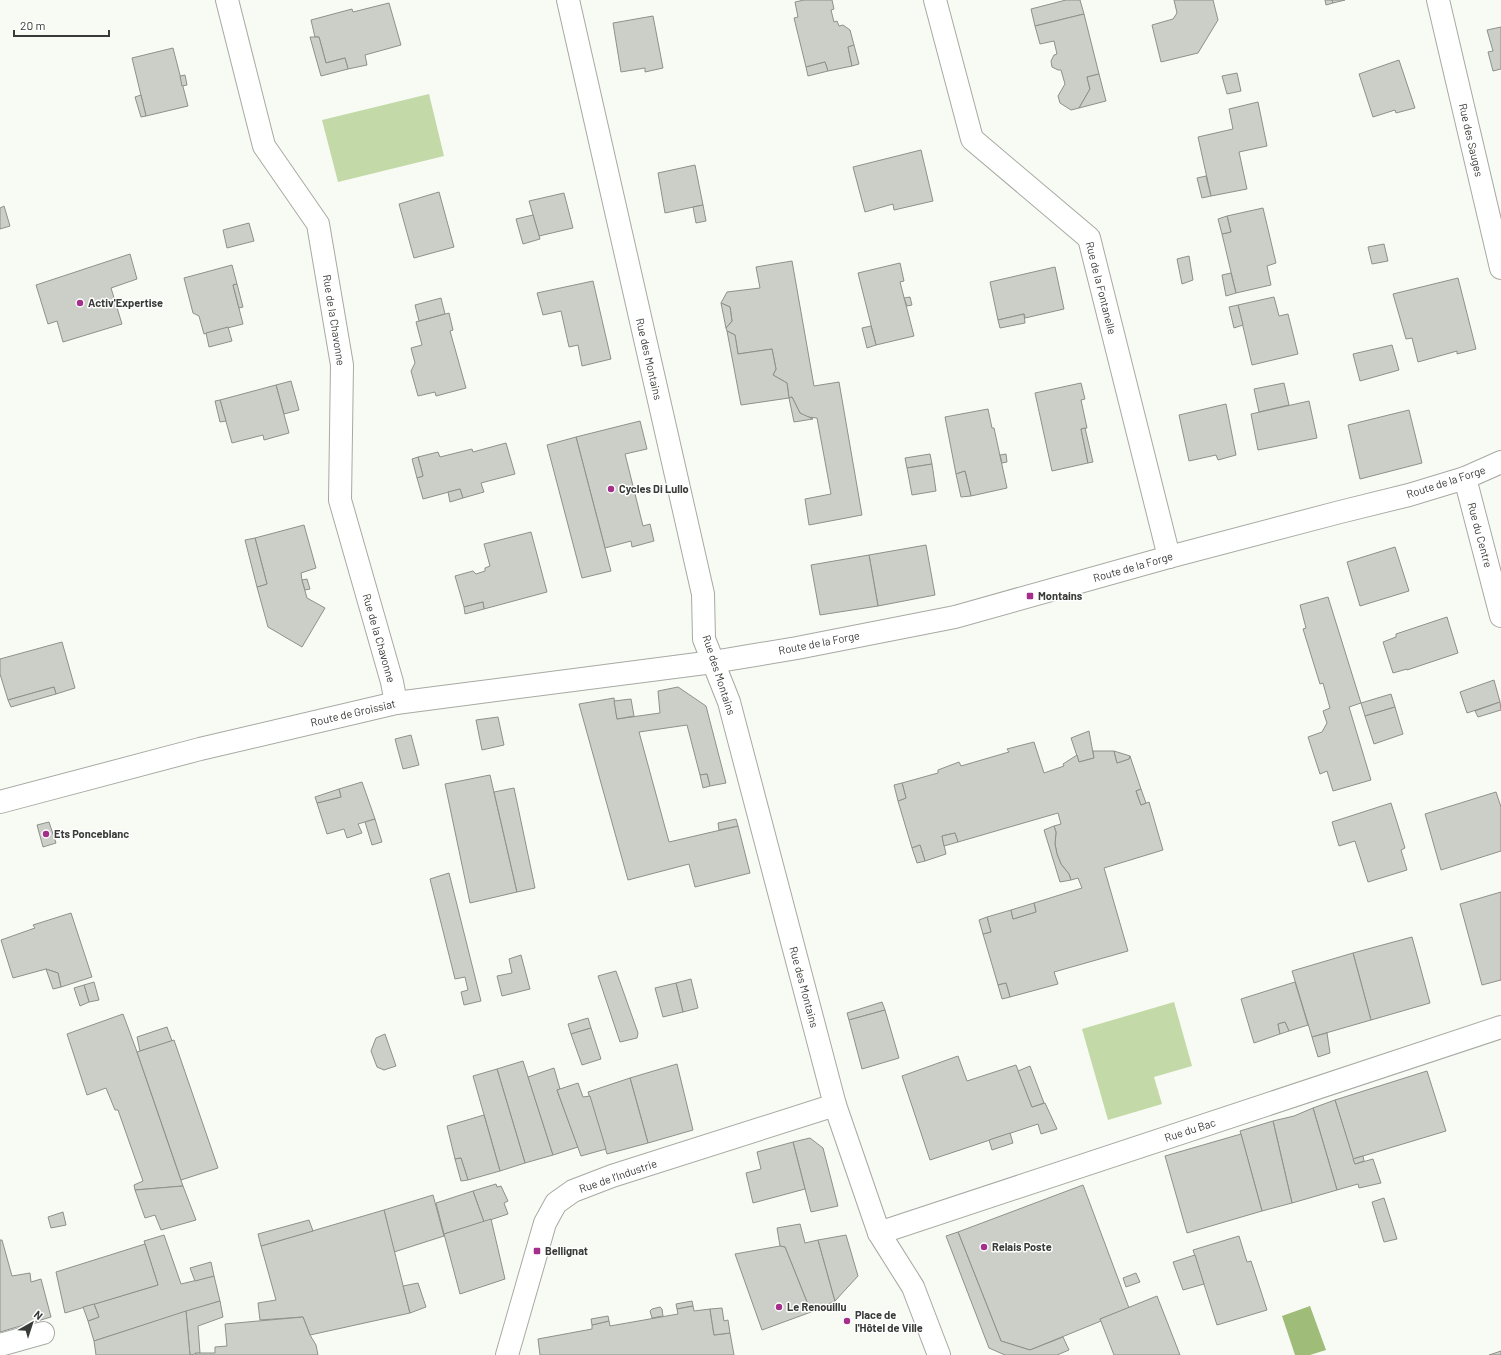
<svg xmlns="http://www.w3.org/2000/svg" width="1501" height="1355" font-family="Barlow,sans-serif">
  <rect width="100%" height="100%" fill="#f7fbf3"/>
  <g fill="#c3d9a7">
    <polygon points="429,94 444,156 338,182 322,120"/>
    <polygon points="1174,1002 1192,1066 1154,1077 1162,1104 1108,1120 1082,1029"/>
  </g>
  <polygon fill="#9fbc79" points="1310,1306 1326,1350 1310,1355 1295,1355 1282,1316"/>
  <g fill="#cbcfc7" stroke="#8e918b">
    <polygon points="804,0 832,0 834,9 831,10 834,22 837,21 839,26 843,25 850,30 854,45 848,47 852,66 828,71 825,62 806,67 794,18 798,17 795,2"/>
    <polygon points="1066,0 1080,0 1084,14 1035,26 1031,9"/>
    <polygon points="1174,0 1213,0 1218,20 1198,53 1161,62 1152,25 1173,19 1177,13"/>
    <polygon points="1325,0 1332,0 1333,3 1326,5"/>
    <polygon points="1332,0 1345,0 1333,3"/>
    <polygon points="389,3 401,45 365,55 367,65 348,69 345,58 326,63 319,37 315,37 311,20 352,9 353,12"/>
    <polygon points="1084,14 1099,74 1087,77 1090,89 1079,108 1071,110 1060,103 1058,96 1065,84 1061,70 1058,70 1052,67 1051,61 1054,55 1057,54 1054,41 1040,44 1035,26"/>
    <polygon points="653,16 663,68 645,72 645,68 621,72 613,23"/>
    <polygon points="1501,27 1501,69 1493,71 1488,52 1493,51 1487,30"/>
    <polygon points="310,37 319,37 326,63 345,58 348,69 321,76"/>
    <polygon points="854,45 859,64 852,66 848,47"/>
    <polygon points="173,48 188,106 146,116 132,58"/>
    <polygon points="1399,60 1415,108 1396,113 1395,110 1373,117 1359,74"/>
    <polygon points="825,62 828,71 808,76 806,67"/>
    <polygon points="1237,73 1241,91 1227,94 1222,76"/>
    <polygon points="1099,74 1106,101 1079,108 1090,89 1087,77"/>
    <polygon points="185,75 187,85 182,86 180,76"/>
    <polygon points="141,95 146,116 141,117 135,97"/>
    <polygon points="1258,102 1267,146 1239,152 1247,189 1211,196 1198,137 1233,129 1229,109"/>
    <polygon points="921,150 933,201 894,210 893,204 865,212 853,167"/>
    <polygon points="695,165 703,205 665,213 658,173"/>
    <polygon points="1206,176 1211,196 1202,198 1197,178"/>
    <polygon points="439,192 454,247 414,258 399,204"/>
    <polygon points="564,193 573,228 539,236 529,201"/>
    <polygon points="703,205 706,221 696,223 693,207"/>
    <polygon points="4,206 10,226 0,229 0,208"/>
    <polygon points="1263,208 1276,263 1267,266 1271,285 1236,293 1222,234 1231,232 1227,216"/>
    <polygon points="533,215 540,239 523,244 516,219"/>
    <polygon points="1227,216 1231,232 1222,234 1218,219"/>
    <polygon points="249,223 254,241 227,248 223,230"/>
    <polygon points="1384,244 1388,261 1372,264 1368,247"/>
    <polygon points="130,254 137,279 111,288 122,324 63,342 57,321 48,324 36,285"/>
    <polygon points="1189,256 1193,280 1182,284 1177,259"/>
    <polygon points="792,261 814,386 839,382 862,515 809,525 805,499 831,494 817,418 807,417 800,413 792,397 789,398 787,383 773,375 776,369 772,349 738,354 735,335 727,331 726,328 732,321 730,307 721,303 727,292 760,288 756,267"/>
    <polygon points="900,263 904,281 900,282 914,336 876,345 858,273"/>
    <polygon points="232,265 237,284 233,285 243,324 204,334 199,316 193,313 184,278"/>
    <polygon points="1055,267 1064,309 1025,318 1024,314 998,320 990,282"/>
    <polygon points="1231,273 1236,293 1226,296 1222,275"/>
    <polygon points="1458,278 1476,349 1457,354 1457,351 1418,362 1412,338 1406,339 1393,294"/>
    <polygon points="593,281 611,359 582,366 578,345 569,347 561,311 543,315 537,293"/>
    <polygon points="237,284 243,307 239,308 233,285"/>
    <polygon points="910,297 912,305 907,306 904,298"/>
    <polygon points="1274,297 1279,316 1288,314 1298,354 1252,365 1238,305"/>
    <polygon points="441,298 445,314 419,321 415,305"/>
    <polygon points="721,303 730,307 732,321 726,328"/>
    <polygon points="1238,305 1243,325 1234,328 1229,307"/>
    <polygon points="449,313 453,330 450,331 466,388 436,396 435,392 418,396 411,371 415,363 411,348 422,345 416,322"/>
    <polygon points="1024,314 1025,323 1000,328 998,320"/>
    <polygon points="871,326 876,345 867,348 862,328"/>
    <polygon points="228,327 232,341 209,347 206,333"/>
    <polygon points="727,331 735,335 738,354 772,349 776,369 773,375 787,383 789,398 741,405"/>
    <polygon points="1392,345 1399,370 1360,381 1353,354"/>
    <polygon points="291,381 299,410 284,414 276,385"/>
    <polygon points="1081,383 1085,399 1081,400 1087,428 1081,429 1088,463 1052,471 1035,393"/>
    <polygon points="1284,383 1289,405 1259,412 1254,389"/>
    <polygon points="276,385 289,433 264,440 263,435 232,443 220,400"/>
    <polygon points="792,397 800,413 813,419 794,422 789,398"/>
    <polygon points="220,400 226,421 220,422 215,401"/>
    <polygon points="1309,401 1317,438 1258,450 1251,414"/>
    <polygon points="1226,404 1236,455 1218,460 1216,455 1189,461 1179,415"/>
    <polygon points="988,409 992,428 994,428 1007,488 971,496 965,471 956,474 945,417"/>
    <polygon points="1409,410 1422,463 1360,479 1348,425"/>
    <polygon points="640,421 647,449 625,454 643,526 650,524 654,541 632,547 631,541 605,548 576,437"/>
    <polygon points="1085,428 1093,462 1088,463 1081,429"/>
    <polygon points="576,437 611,571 582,578 547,445"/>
    <polygon points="506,443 515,474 481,483 484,492 463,498 460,489 423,499 417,478 423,476 418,457 438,452 440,457 472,449 473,452"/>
    <polygon points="930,454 932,464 907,468 905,458"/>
    <polygon points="1006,454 1007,462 1002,463 1000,455"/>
    <polygon points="418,457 423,476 417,478 412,459"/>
    <polygon points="932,464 936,491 912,495 907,468"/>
    <polygon points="965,471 971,496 961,497 956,474"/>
    <polygon points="460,489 463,498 450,502 448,492"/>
    <polygon points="304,525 316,568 301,573 302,580 307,598 325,608 302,647 268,627 257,587 267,584 255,538"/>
    <polygon points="531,532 547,592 484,609 483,602 464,607 455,576 473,571 476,574 485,571 485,568 490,566 484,544"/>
    <polygon points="255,538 267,584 257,587 245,540"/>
    <polygon points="926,545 935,595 878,606 869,555"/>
    <polygon points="1395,547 1409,591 1360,606 1347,562"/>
    <polygon points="869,555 878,606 820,615 811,565"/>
    <polygon points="307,579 310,589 305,590 302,580"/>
    <polygon points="1328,597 1361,703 1349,707 1371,780 1333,791 1327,771 1320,774 1308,737 1322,732 1327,723 1323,711 1330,708 1323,683 1320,684 1303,629 1306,628 1300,605"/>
    <polygon points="483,602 484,609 465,614 464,607"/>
    <polygon points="1447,617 1458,653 1407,670 1407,669 1393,673 1383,642 1396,637 1396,634"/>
    <polygon points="62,642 75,688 56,694 54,687 8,700 0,674 0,659"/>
    <polygon points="1494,680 1500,702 1467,713 1460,692"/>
    <polygon points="54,687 56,694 11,707 8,700"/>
    <polygon points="678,687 706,706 726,783 710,786 707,774 700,775 687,725 639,732 669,842 738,826 750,873 695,887 689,864 628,880 579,704 614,698 617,719 660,713 658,691"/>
    <polygon points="1391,694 1395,707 1365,716 1361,703"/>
    <polygon points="631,699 634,716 617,719 614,701"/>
    <polygon points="1500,702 1501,710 1478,717 1475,711"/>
    <polygon points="1395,707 1403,734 1374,744 1365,716"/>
    <polygon points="498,717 504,745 482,750 476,720"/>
    <polygon points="1089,731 1094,758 1079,762 1071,738"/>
    <polygon points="411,735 419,765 403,769 395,739"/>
    <polygon points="1034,742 1044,773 1064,766 1063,764 1077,755 1079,762 1094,758 1093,751 1114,751 1117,763 1129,759 1130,756 1141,789 1136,791 1141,805 1149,802 1163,850 1104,868 1128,951 1054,972 1058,984 1010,997 1006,983 998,985 983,934 991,932 987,917 1011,910 1013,919 1036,912 1034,903 1082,888 1078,878 1071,880 1069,874 1061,864 1057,854 1055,844 1056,832 1054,826 1061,824 1058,813 958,842 955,833 942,836 946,854 925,861 920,845 912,848 898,801 906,798 902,783 938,773 938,770 959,762 961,766 1009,752 1007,749"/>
    <polygon points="1114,751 1130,756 1129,759 1117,763"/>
    <polygon points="707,774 710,786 703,788 700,775"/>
    <polygon points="490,775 517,892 470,903 445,784"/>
    <polygon points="362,782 375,819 358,824 362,833 347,838 344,829 327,834 317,803 341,797 339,789"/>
    <polygon points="902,783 906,798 898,801 894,785"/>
    <polygon points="514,788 535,888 517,892 494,792"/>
    <polygon points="339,789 341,797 317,803 315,797"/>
    <polygon points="1141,789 1146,803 1141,805 1136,791"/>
    <polygon points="1496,792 1501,807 1501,851 1441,870 1425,814"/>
    <polygon points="1391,803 1405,848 1401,850 1407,870 1368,882 1355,841 1339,846 1332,822"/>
    <polygon points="375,819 382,842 372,845 365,822"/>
    <polygon points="736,819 738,826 719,830 718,823"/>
    <polygon points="49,822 56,843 43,847 37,825"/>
    <polygon points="1054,826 1056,832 1055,844 1057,854 1061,864 1069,874 1071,880 1060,882 1044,830"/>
    <polygon points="955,833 958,842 944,846 942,836"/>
    <polygon points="920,845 925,861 917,863 912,848"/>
    <polygon points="449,873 481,1001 464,1005 461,992 468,990 465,977 455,979 430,879"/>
    <polygon points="1501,892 1501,980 1482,985 1460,904"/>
    <polygon points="1034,903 1036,912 1013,919 1011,910"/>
    <polygon points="71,913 92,977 61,987 58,973 46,969 13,978 1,940 35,928 33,925"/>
    <polygon points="987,917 991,932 983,934 979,920"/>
    <polygon points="1412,937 1430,1003 1371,1020 1353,953"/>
    <polygon points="1353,953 1371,1020 1312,1037 1292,971"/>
    <polygon points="521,955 530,989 502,996 497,976 512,973 509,959"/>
    <polygon points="46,969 58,973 61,987 53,989"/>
    <polygon points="616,971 638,1033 637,1038 620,1042 598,976"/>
    <polygon points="691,979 698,1008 683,1012 676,983"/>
    <polygon points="94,982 99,1000 89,1002 84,985"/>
    <polygon points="1295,982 1308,1025 1289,1031 1285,1022 1278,1024 1280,1034 1254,1043 1241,999"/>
    <polygon points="676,983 683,1012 663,1017 655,988"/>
    <polygon points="1006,983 1010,997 1002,999 998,985"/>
    <polygon points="84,985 89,1002 80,1006 74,988"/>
    <polygon points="882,1002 885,1010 849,1020 847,1013"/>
    <polygon points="885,1010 899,1058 862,1069 849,1020"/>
    <polygon points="123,1014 137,1052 183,1186 135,1190 134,1185 143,1181 118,1110 115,1110 106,1088 87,1095 67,1034"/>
    <polygon points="588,1018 591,1028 571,1034 568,1024"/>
    <polygon points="1285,1022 1289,1031 1280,1034 1278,1024"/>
    <polygon points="167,1027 172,1041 140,1051 137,1037"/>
    <polygon points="591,1028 601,1059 582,1065 571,1034"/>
    <polygon points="1327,1033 1330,1053 1318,1057 1312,1037"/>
    <polygon points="385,1034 396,1066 384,1070 377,1067 371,1051 376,1038"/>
    <polygon points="174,1040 218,1168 181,1180 137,1052"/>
    <polygon points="958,1056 967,1081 1016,1065 1032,1107 1045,1103 1057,1129 1041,1134 1038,1124 930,1160 902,1076"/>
    <polygon points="523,1061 553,1155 525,1163 497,1069"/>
    <polygon points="677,1064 693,1130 648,1143 630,1078"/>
    <polygon points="1030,1066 1044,1103 1032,1107 1018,1071"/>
    <polygon points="554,1068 560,1089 557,1090 578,1147 553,1155 528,1077"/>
    <polygon points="497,1069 525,1163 500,1171 473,1076"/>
    <polygon points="1427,1071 1446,1131 1353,1159 1335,1100"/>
    <polygon points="630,1078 648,1143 607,1154 588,1092"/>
    <polygon points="578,1083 583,1097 590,1096 606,1149 581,1156 557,1090"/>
    <polygon points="1335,1100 1355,1164 1373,1159 1381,1183 1359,1188 1358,1184 1337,1190 1313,1108"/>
    <polygon points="1313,1108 1337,1190 1292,1203 1273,1121 1294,1116"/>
    <polygon points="484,1115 500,1171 468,1180 461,1158 455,1159 447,1126"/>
    <polygon points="1273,1121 1292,1203 1262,1211 1240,1131"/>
    <polygon points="1010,1133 1013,1143 992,1150 989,1140"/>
    <polygon points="1241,1134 1262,1211 1187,1233 1165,1156"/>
    <polygon points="810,1138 823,1148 838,1206 811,1212 793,1142"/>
    <polygon points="793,1142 805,1189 753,1203 746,1173 761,1169 757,1152"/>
    <polygon points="1363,1156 1364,1161 1355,1164 1353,1159"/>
    <polygon points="461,1158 468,1180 461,1181 455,1159"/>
    <polygon points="496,1184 497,1187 501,1186 508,1201 504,1203 508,1214 484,1222 473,1191"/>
    <polygon points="1083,1185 1129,1308 1100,1319 1101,1321 1030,1350 1001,1341 958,1232"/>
    <polygon points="183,1186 196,1220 161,1230 155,1215 145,1218 135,1190"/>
    <polygon points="473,1191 484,1222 444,1234 436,1203"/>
    <polygon points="433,1195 444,1236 394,1252 384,1210"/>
    <polygon points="1384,1198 1397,1239 1384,1242 1372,1202"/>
    <polygon points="384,1210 410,1313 310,1335 303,1317 260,1320 258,1303 276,1300 261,1246"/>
    <polygon points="63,1212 66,1225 51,1228 48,1217"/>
    <polygon points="491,1219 505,1279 460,1294 444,1234"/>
    <polygon points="309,1220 313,1231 261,1246 258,1234"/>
    <polygon points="800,1224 805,1243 818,1240 835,1301 811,1312 785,1247 780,1246 777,1228"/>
    <polygon points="958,1232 1001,1341 1030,1350 1063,1337 1069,1350 1057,1355 1005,1355 989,1348 946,1236"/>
    <polygon points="164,1235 181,1284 214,1276 220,1301 94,1341 88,1321 99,1317 94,1304 158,1285 144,1241"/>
    <polygon points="846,1235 858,1276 835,1301 818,1240"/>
    <polygon points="1239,1236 1247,1262 1251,1261 1267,1310 1217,1325 1193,1250"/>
    <polygon points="0,1240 2,1240 12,1276 30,1273 31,1282 41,1279 51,1317 0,1332"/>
    <polygon points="145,1244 158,1285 65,1313 56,1272"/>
    <polygon points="780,1246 785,1247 811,1312 762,1330 735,1254"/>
    <polygon points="1195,1255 1204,1284 1183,1290 1173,1262"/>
    <polygon points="211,1262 214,1276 195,1281 190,1268"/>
    <polygon points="1136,1273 1140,1282 1126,1287 1123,1278"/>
    <polygon points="418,1283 426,1307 410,1313 403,1286"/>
    <polygon points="1157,1296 1180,1355 1114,1355 1100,1319"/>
    <polygon points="220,1301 223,1317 198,1326 200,1353 190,1355 186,1311"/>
    <polygon points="692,1301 693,1306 677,1309 676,1304"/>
    <polygon points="94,1304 99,1317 88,1321 83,1307"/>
    <polygon points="693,1306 694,1311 710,1309 714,1335 730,1333 734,1355 540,1355 538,1339 592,1329 592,1325 609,1321 610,1326 678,1314 677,1309"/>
    <polygon points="660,1307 662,1309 663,1316 652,1318 650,1311 652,1309"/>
    <polygon points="722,1308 724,1321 728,1320 730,1333 714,1335 710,1309"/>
    <polygon points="186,1311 190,1355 96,1355 94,1341"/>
    <polygon points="608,1316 609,1321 592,1325 591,1319"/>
    <polygon points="303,1317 310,1335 316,1345 318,1355 196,1355 195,1353 215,1353 215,1347 227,1346 225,1324"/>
    <polygon points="1501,1351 1501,1355 1489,1355"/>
  </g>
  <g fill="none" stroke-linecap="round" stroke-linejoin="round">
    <defs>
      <g id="street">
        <polyline points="227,0 264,146 318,224 342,365 340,500 392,682 396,703"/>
        <polyline points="568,0 703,594 704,639 729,702 835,1105 879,1233 913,1287 939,1355"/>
        <polyline points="935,0 972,139 1089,238 1169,557"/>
        <polyline points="1438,0 1501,268"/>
        <polyline points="1465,478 1501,616"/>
        <polyline points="879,1233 1501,1027"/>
        <polyline points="0,1345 43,1333"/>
        <polyline points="507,1355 545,1223 556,1203 573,1191 612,1176 835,1105"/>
      </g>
      <polyline id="secondary" points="0,802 200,749 396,703 713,662 797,648 955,617 1169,557 1340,512 1409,495 1465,478 1501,462"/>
    </defs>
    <use href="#street" stroke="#a7aaa3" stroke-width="24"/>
    <use href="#secondary" stroke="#a7aaa3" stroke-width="24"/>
    <use href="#street" stroke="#fff" stroke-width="22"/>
    <use href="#secondary" stroke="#fff" stroke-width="22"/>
  </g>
  <g fill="#a4308b" stroke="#fff" stroke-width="1.5">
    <circle cx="80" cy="303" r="4"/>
    <circle cx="611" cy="489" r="4"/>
    <rect x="1026" y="592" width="8" height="8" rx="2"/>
    <circle cx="46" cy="834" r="4"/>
    <circle cx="984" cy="1247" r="4"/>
    <rect x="533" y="1247" width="8" height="8" rx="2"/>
    <circle cx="779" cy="1307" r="4"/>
    <circle cx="847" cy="1321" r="4"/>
  </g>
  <g text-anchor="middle" stroke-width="3" stroke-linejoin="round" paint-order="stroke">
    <g font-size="11" fill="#393b38" stroke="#fff">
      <text transform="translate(1471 140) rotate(77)" y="4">Rue des Sauges</text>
      <text transform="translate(1101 288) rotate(76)" y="4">Rue de la Fontanelle</text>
      <text transform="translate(334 320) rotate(81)" y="4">Rue de la Chavonne</text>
      <text transform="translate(649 359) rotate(77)" y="4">Rue des Montains</text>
      <text transform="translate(1446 482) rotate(-18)" y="4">Route de la Forge</text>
      <text transform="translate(1480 535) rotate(75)" y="4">Rue du Centre</text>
      <text transform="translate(1133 567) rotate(-16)" y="4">Route de la Forge</text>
      <text transform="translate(379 638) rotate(74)" y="4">Rue de la Chavonne</text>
      <text transform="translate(819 643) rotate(-11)" y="4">Route de la Forge</text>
      <text transform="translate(719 675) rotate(72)" y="4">Rue des Montains</text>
      <text transform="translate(353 713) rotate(-13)" y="4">Route de Groissiat</text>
      <text transform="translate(804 987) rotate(75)" y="4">Rue des Montains</text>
      <text transform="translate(1190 1130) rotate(-18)" y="4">Rue du Bac</text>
      <text transform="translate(618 1176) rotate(-19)" y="4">Rue de l'Industrie</text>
    </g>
    <g font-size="11" font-weight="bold" fill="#393b38" stroke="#fff" text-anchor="start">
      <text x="88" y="307">Activ'Expertise</text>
      <text x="619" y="493">Cycles Di Lullo</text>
      <text x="1038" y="600">Montains</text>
      <text x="54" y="838">Ets Ponceblanc</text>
      <text x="992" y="1251">Relais Poste</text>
      <text x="545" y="1255">Bellignat</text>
      <text x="787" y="1311">Le Renouillu</text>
      <text x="855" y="1319">Place de<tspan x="855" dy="13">l'Hôtel de Ville</tspan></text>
    </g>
  </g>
  <g transform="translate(32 1323) rotate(39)" stroke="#ffffff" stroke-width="3" paint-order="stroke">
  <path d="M0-3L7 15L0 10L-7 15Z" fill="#393b38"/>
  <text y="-6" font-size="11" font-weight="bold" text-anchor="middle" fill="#393b38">N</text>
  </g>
  <path d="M14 30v6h95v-6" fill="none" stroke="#393b38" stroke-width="2"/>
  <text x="20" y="30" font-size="12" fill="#393b38" stroke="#ffffff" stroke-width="3" paint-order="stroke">20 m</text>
</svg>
